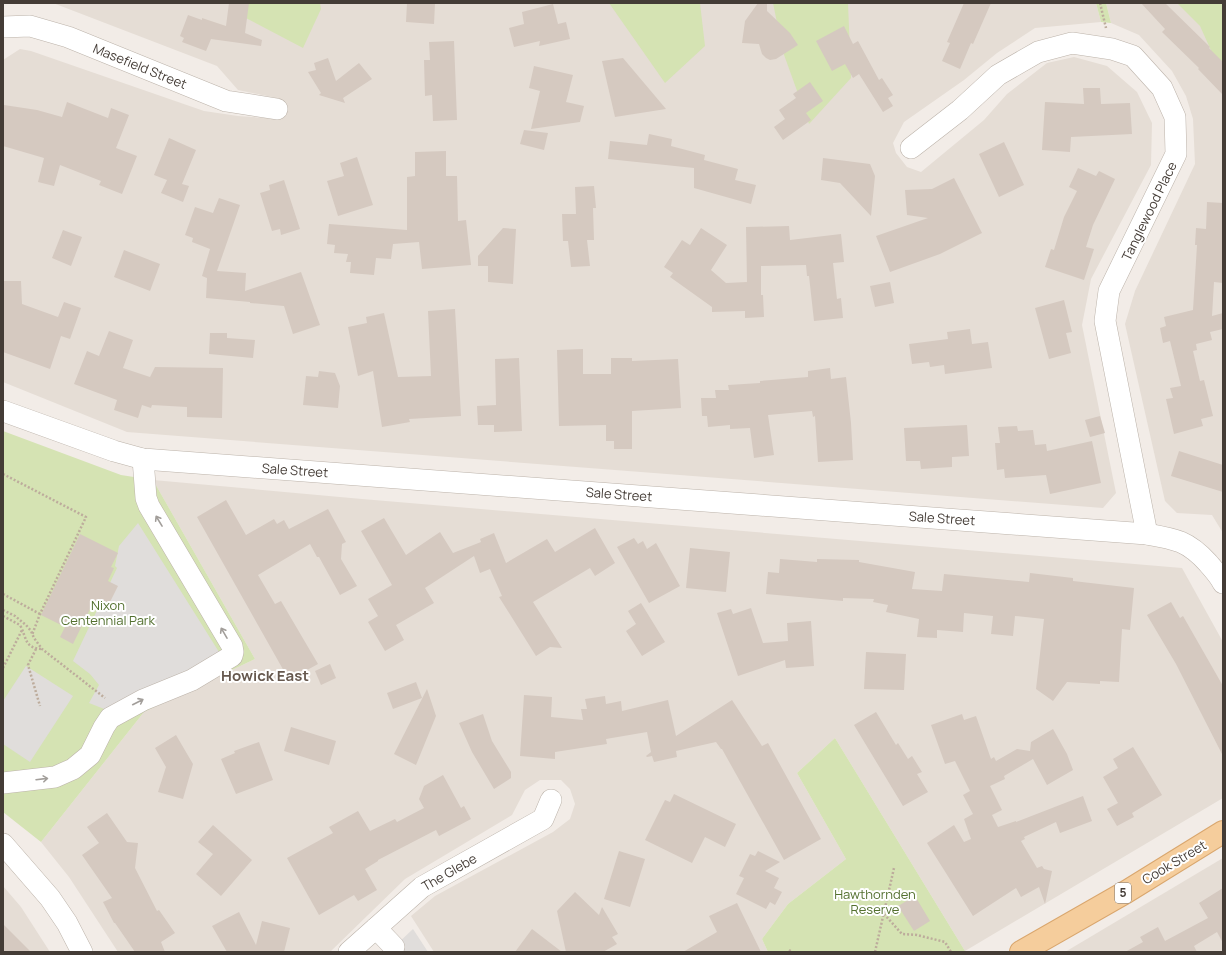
<svg xmlns="http://www.w3.org/2000/svg" width="1226" height="955" font-family="Manrope,sans-serif">
  <rect width="100%" height="100%" fill="#f2ece7"/>
  <g fill="#e5ddd5">
    <polygon points="53,3 1096,3 1101,22 1035,28 997,53 964,80 904,122 893,143 896,153 907,167 921,172 984,120 1007,94 1047,63 1074,57 1107,66 1137,92 1152,123 1151,165 1091,279 1082,325 1116,493 1103,508 127,432 3,382 3,60 20,49 31,51 204,111 238,116 278,119 281,99 238,90 217,66"/>
    <polygon points="1106,3 1223,3 1223,533 1212,515 1177,513 1165,501 1125,324 1135,291 1195,164 1193,119 1186,96 1172,71 1139,35 1111,23"/>
    <polygon points="153,480 362,499 1182,568 1223,642 1223,798 965,951 835,738 797,773 846,859 788,904 762,939 768,952 434,952 411,916 435,896 553,832 570,819 575,804 570,789 561,780 540,780 525,790 512,815 405,879 330,952 118,952 69,877 41,842 144,712 255,659"/>
    <polygon points="1223,858 1223,952 1065,952"/>
    <polygon points="3,886 21,907 50,952 3,952"/>
  </g>
  <g fill="#d5e3b3">
    <polygon points="238,3 320,3 321,9 303,48 244,17"/>
    <polygon points="609,3 700,3 705,46 665,83"/>
    <polygon points="773,3 848,3 851,78 809,124 783,52"/>
    <polygon points="1096,3 1106,3 1111,23 1101,22"/>
    <polygon points="1177,3 1223,3 1223,77 1200,26"/>
    <polygon points="3,431 121,475 153,480 255,659 144,712 41,842 3,812"/>
    <polygon points="835,738 965,951 963,952 768,952 762,939 788,904 846,859 797,773"/>
  </g>
  <g fill="#e0dddb">
    <polygon points="138,523 219,652 117,714 89,703 99,685 90,674 73,661 117,568 115,566 119,546"/>
    <polygon points="26,666 73,696 30,762 3,744 3,701"/>
    <polygon points="413,929 428,952 388,952 394,947"/>
  </g>
  <g fill="#d5c9c0">
    <polygon points="229,3 249,3 245,33 262,40 261,46 211,39 206,51 182,42 184,38 180,36 188,15 202,20 202,18 226,26"/>
    <polygon points="407,3 435,3 434,24 406,22"/>
    <polygon points="758,3 767,3 767,11 790,33 798,45 776,59 770,60 766,58 762,54 759,44 742,43 745,21"/>
    <polygon points="964,3 991,3 973,44 971,43 960,69 942,61 950,43 947,42"/>
    <polygon points="1141,3 1165,3 1210,47 1209,48 1223,62 1223,95 1198,69 1199,68 1162,32 1165,29"/>
    <polygon points="553,4 558,24 566,22 570,39 539,46 540,41 514,47 509,28 524,24 522,12"/>
    <polygon points="844,26 853,44 858,41 879,80 882,78 893,95 888,98 893,106 883,112 859,74 853,78 845,64 832,71 816,41"/>
    <polygon points="454,41 457,120 433,121 432,95 425,96 424,60 430,60 429,42"/>
    <polygon points="328,58 336,81 359,63 372,79 343,98 345,103 319,95 321,93 308,72 316,70 314,63"/>
    <polygon points="623,58 666,109 615,117 602,61"/>
    <polygon points="534,66 573,75 566,102 584,106 580,122 531,129 540,91 529,88"/>
    <polygon points="810,82 823,101 806,113 811,120 783,140 774,127 785,119 779,110 796,98 793,94"/>
    <polygon points="1083,88 1100,88 1101,104 1130,103 1132,134 1071,137 1070,152 1042,150 1045,102 1084,104"/>
    <polygon points="67,102 108,118 111,108 129,115 116,148 137,156 122,194 99,185 101,181 60,165 54,186 38,182 44,158 3,146 3,114 4,105 37,110 62,117"/>
    <polygon points="524,130 548,133 544,150 520,144"/>
    <polygon points="649,134 672,139 671,146 705,155 704,160 738,169 735,180 756,185 751,204 694,188 694,168 608,159 610,141 647,145"/>
    <polygon points="169,138 196,150 182,184 189,186 183,202 161,193 167,180 154,175"/>
    <polygon points="1004,142 1024,185 999,197 979,154"/>
    <polygon points="446,151 446,176 457,176 458,221 466,220 471,265 422,269 419,242 393,244 391,259 376,258 374,275 350,273 351,262 346,262 348,254 334,253 335,245 327,244 329,224 407,230 407,177 415,176 415,152"/>
    <polygon points="357,157 373,205 338,216 327,181 344,176 340,163"/>
    <polygon points="823,158 870,164 875,176 871,216 840,183 821,180"/>
    <polygon points="1078,168 1096,176 1099,171 1115,179 1093,225 1086,247 1094,249 1084,280 1045,267 1051,249 1054,250 1064,217 1077,191 1069,187"/>
    <polygon points="954,178 982,233 940,254 890,272 876,236 928,218 907,215 905,190 932,189"/>
    <polygon points="284,180 300,229 281,235 280,229 272,231 260,193 270,190 269,185"/>
    <polygon points="594,186 596,208 593,208 594,240 587,240 590,266 571,267 568,241 563,241 562,214 576,214 575,187"/>
    <polygon points="219,198 240,205 217,271 246,273 245,291 301,272 320,325 293,334 284,306 250,303 250,302 206,298 207,278 202,276 210,249 192,242 193,238 185,235 195,207 213,213"/>
    <polygon points="1207,202 1223,203 1223,283 1214,282 1212,316 1223,313 1223,329 1210,332 1212,340 1196,344 1197,350 1193,351 1200,381 1204,380 1213,416 1201,419 1203,426 1174,434 1166,399 1173,398 1170,388 1181,386 1170,341 1163,343 1160,328 1166,326 1164,317 1193,310 1197,245 1195,245 1196,228 1206,229"/>
    <polygon points="789,226 790,240 841,234 844,262 833,263 837,299 841,298 843,318 814,321 809,276 807,276 806,265 761,266 761,295 763,295 764,317 745,318 745,311 712,312 712,307 670,277 673,273 664,267 682,240 690,245 701,228 727,245 711,270 726,283 747,282 746,227"/>
    <polygon points="503,228 516,229 513,284 488,282 488,266 478,266 478,256"/>
    <polygon points="63,230 82,237 71,266 52,258"/>
    <polygon points="124,250 160,264 150,291 114,277"/>
    <polygon points="3,281 21,281 22,304 58,317 64,302 81,308 70,339 61,336 50,369 3,352"/>
    <polygon points="890,282 894,303 875,307 870,286"/>
    <polygon points="1064,300 1072,332 1066,333 1071,353 1049,359 1035,308"/>
    <polygon points="455,309 461,416 409,419 410,422 382,427 373,371 358,376 348,327 367,323 366,317 384,313 398,377 431,376 428,311"/>
    <polygon points="970,329 972,344 988,342 992,368 945,374 944,365 930,367 929,362 912,364 909,344 948,339 947,332"/>
    <polygon points="109,331 133,340 123,368 150,377 155,367 223,368 222,418 187,417 187,407 152,405 151,408 142,405 138,418 114,410 117,400 74,384 87,351 99,356"/>
    <polygon points="210,333 227,333 227,338 255,340 253,358 209,354"/>
    <polygon points="583,349 583,374 611,374 611,358 632,358 632,361 678,359 681,408 632,411 632,449 614,449 614,441 606,441 606,425 559,426 557,350"/>
    <polygon points="519,358 522,431 494,432 494,425 478,425 477,406 496,405 495,359"/>
    <polygon points="830,368 831,379 846,377 851,423 853,460 818,462 815,416 813,417 812,411 768,415 774,455 754,458 750,428 730,429 730,425 708,427 707,416 702,416 701,398 716,398 715,390 729,390 728,385 760,383 760,381 808,377 808,371"/>
    <polygon points="319,371 335,373 340,386 338,408 303,405 306,376 318,377"/>
    <polygon points="1100,416 1105,433 1090,437 1085,420"/>
    <polygon points="967,425 969,456 952,457 952,467 921,469 920,461 906,461 904,428"/>
    <polygon points="1017,426 1018,431 1033,430 1035,445 1046,444 1047,451 1092,441 1101,483 1050,494 1046,475 1005,478 1004,469 997,470 995,443 1000,443 998,427"/>
    <polygon points="1179,451 1223,465 1223,492 1171,476"/>
    <polygon points="226,500 246,535 274,519 277,524 284,520 289,529 328,509 346,542 342,544 341,559 357,586 340,595 319,557 317,557 310,544 258,575 275,604 281,601 318,664 289,680 197,517"/>
    <polygon points="384,518 406,555 440,532 453,553 481,542 480,539 494,533 506,563 547,539 555,552 595,528 615,563 595,576 590,568 533,602 562,648 550,647 536,656 499,597 502,596 490,569 480,573 474,556 425,588 434,603 396,625 404,640 385,651 368,622 378,616 368,599 392,585 361,531"/>
    <polygon points="80,534 118,553 111,567 114,568 108,581 118,586 108,606 97,600 92,610 90,609 73,644 60,637 65,627 41,615"/>
    <polygon points="634,538 638,544 643,541 647,549 656,543 680,586 649,603 617,547"/>
    <polygon points="690,548 730,552 726,592 686,588"/>
    <polygon points="780,559 817,562 817,559 859,560 859,562 915,572 912,589 942,591 944,574 1029,582 1030,573 1073,578 1073,581 1134,588 1130,630 1122,629 1119,682 1100,681 1100,684 1067,682 1053,701 1036,689 1044,619 1015,616 1013,636 991,634 993,616 964,613 963,632 937,630 937,638 917,637 919,619 886,612 888,605 873,602 874,599 843,598 843,601 766,594 768,572 779,573"/>
    <polygon points="1171,602 1180,618 1183,616 1223,686 1223,756 1176,664 1147,615"/>
    <polygon points="641,603 665,642 642,656 626,631 636,624 628,611"/>
    <polygon points="751,608 763,643 788,641 787,623 811,621 814,666 786,668 785,660 738,676 717,613 731,609 733,614"/>
    <polygon points="866,652 906,654 904,690 864,689"/>
    <polygon points="330,664 336,678 321,685 315,671"/>
    <polygon points="416,682 422,698 393,709 387,693"/>
    <polygon points="427,689 436,716 416,765 394,754"/>
    <polygon points="524,695 552,697 551,717 583,720 581,709 587,709 585,699 605,696 606,704 621,701 622,711 668,700 676,736 732,700 762,746 768,743 821,839 784,860 722,749 721,749 716,742 676,751 677,757 654,762 652,756 647,757 646,756 651,752 647,732 606,739 607,744 555,752 555,759 520,756"/>
    <polygon points="876,712 896,745 898,743 908,759 912,756 922,772 917,774 928,792 903,806 854,725"/>
    <polygon points="483,714 492,741 511,772 511,778 494,789 472,752 459,723"/>
    <polygon points="962,714 964,720 976,716 991,759 994,757 996,761 1017,749 1030,751 1031,742 1053,729 1067,754 1073,770 1047,785 1033,759 1004,776 1005,779 990,786 1002,810 992,815 998,827 1016,821 1016,822 1083,796 1092,821 1060,833 1056,822 1024,837 1025,839 1021,841 1037,868 1042,866 1044,869 1052,871 1045,904 1039,887 1021,897 1016,888 973,916 927,843 954,825 964,842 971,839 964,819 973,814 963,795 970,791 955,761 945,764 931,725"/>
    <polygon points="291,727 336,741 329,765 284,751"/>
    <polygon points="176,735 193,764 183,799 158,792 166,767 155,748"/>
    <polygon points="259,742 273,780 236,794 221,759 235,753 234,751"/>
    <polygon points="1133,747 1162,795 1132,813 1134,817 1117,826 1107,809 1118,803 1103,777 1118,768 1113,759"/>
    <polygon points="443,775 461,808 464,806 471,819 439,836 436,830 378,860 378,861 365,869 377,890 358,901 354,895 319,915 287,858 333,833 329,827 358,811 370,831 395,819 397,822 424,808 419,799 424,786"/>
    <polygon points="674,794 736,824 725,847 705,837 692,863 645,840 665,800 670,802"/>
    <polygon points="107,813 127,842 138,843 135,868 157,911 159,910 175,933 161,942 165,952 135,952 115,923 114,923 103,902 112,898 82,855 99,843 87,827"/>
    <polygon points="213,825 252,860 221,896 196,874 213,854 198,842"/>
    <polygon points="619,851 645,859 630,907 604,899"/>
    <polygon points="758,851 780,862 765,871 779,878 774,888 782,892 775,905 770,902 766,909 736,894 744,878 739,876 750,854 755,856"/>
    <polygon points="1223,888 1223,943 1217,932 1194,946 1197,952 1125,952 1143,942 1140,937 1158,927 1165,941 1208,918 1199,903"/>
    <polygon points="575,892 599,915 602,907 618,934 612,937 617,944 603,952 566,952 557,911"/>
    <polygon points="915,896 930,921 914,931 898,906"/>
    <polygon points="737,903 761,952 683,952 717,932 709,916"/>
    <polygon points="239,912 256,945 262,921 290,928 284,952 227,952 212,926"/>
    <polygon points="3,924 31,952 3,952"/>
    <polygon points="532,929 562,952 515,952"/>
  </g>
  <g fill="none" stroke-linecap="round" stroke-linejoin="round">
    <defs>
      <g id="minor">
        <polyline points="3,27 30,26 68,37 226,101 277,109"/>
        <polyline points="911,148 960,110 998,75 1038,52 1072,43 1112,49 1133,56 1162,88 1175,117 1176,154 1109,291 1105,321 1147,534"/>
        <path d="M3,411L114,451L143,459L1147,534C1176,539 1188,541 1208,563C1213,569 1219,575 1223,583"/>
        <polyline points="3,783 55,777 73,769 90,755 104,727 110,718 143,700 192,680 232,656 233,652 232,646 149,506 146,498 143,459"/>
        <polyline points="3,844 50,898 67,923 82,952"/>
        <polyline points="376,928 394,947"/>
        <polyline points="349,952 422,887 543,819 551,800"/>
      </g>
      <polyline id="major" points="1021,952 1126,892 1223,832"/>
    </defs>
    <use href="#minor" stroke="#bcb3aa" stroke-width="22"/>
    <use href="#major" stroke="#d9a66d" stroke-width="24"/>
    <g stroke="#bdac9c" stroke-width="2.5" stroke-dasharray="2 2" stroke-linecap="butt">
      <polyline points="1100,3 1106,28"/>
      <polyline points="3,474 86,517 40,614 32,635"/>
      <polyline points="3,594 40,614"/>
      <polyline points="3,610 15,616 26,625 31,631 34,638 42,649 105,698"/>
      <path d="M3,616L20,625C27,638 24,648 42,649"/>
      <polyline points="36,649 28,665 40,706"/>
      <polyline points="3,668 22,630"/>
      <polyline points="884,914 902,934 917,935 945,942 951,952"/>
      <polyline points="789,950 792,952"/>
      <polyline points="875,952 894,868"/>
    </g>
    <use href="#minor" stroke="#fff" stroke-width="21"/>
    <use href="#major" stroke="#f5cd9c" stroke-width="22"/>
  </g>
  <defs><path id="oneway-shaft" d="M-6 0H5M1.5-3L5.5 0L1.5 3" fill="none" stroke-width="1.6" stroke-linecap="round" stroke-linejoin="round"/></defs>
  <g stroke="#a29e9a">
    <use href="#oneway-shaft" transform="translate(159 521) rotate(-121)"/>
    <use href="#oneway-shaft" transform="translate(224 633) rotate(-120)"/>
    <use href="#oneway-shaft" transform="translate(138 702) rotate(-27)"/>
    <use href="#oneway-shaft" transform="translate(42 779) rotate(-7)"/>
  </g>
  <g text-anchor="middle" stroke-width="4" stroke-linejoin="round" paint-order="stroke">
    <rect fill="#fff" stroke="#7c7672" stroke-width="1" x="1115" y="883" width="16" height="20" rx="3"/>
    <g font-size="12" font-weight="bold" fill="#443c36">
      <text x="1123" y="897">5</text>
    </g>
    <g font-size="13" fill="#443c36" stroke="#fff">
      <text transform="translate(140 66) rotate(22)" y="5">Masefield Street</text>
      <text transform="translate(1149 211) rotate(-64)" y="5">Tanglewood Place</text>
      <text transform="translate(295 470) rotate(4)" y="5">Sale Street</text>
      <text transform="translate(619 494) rotate(4)" y="5">Sale Street</text>
      <text transform="translate(942 518) rotate(4)" y="5">Sale Street</text>
      <text transform="translate(1174 862) rotate(-31)" y="5">Cook Street</text>
      <text transform="translate(449 872) rotate(-30)" y="5">The Glebe</text>
    </g>
    <g font-size="13" fill="#53702f" stroke="#fff">
      <text x="108" y="610">Nixon<tspan x="108" dy="15">Centennial Park</tspan></text>
      <text x="875" y="899">Hawthornden<tspan x="875" dy="15">Reserve</tspan></text>
    </g>
    <g font-size="15" font-weight="bold" fill="#66584e" stroke="#fff">
      <text x="265" y="681">Howick East</text>
    </g>
  </g>
  <rect width="1226" height="955" fill="none" stroke="#443c36" stroke-width="8"/>
</svg>
